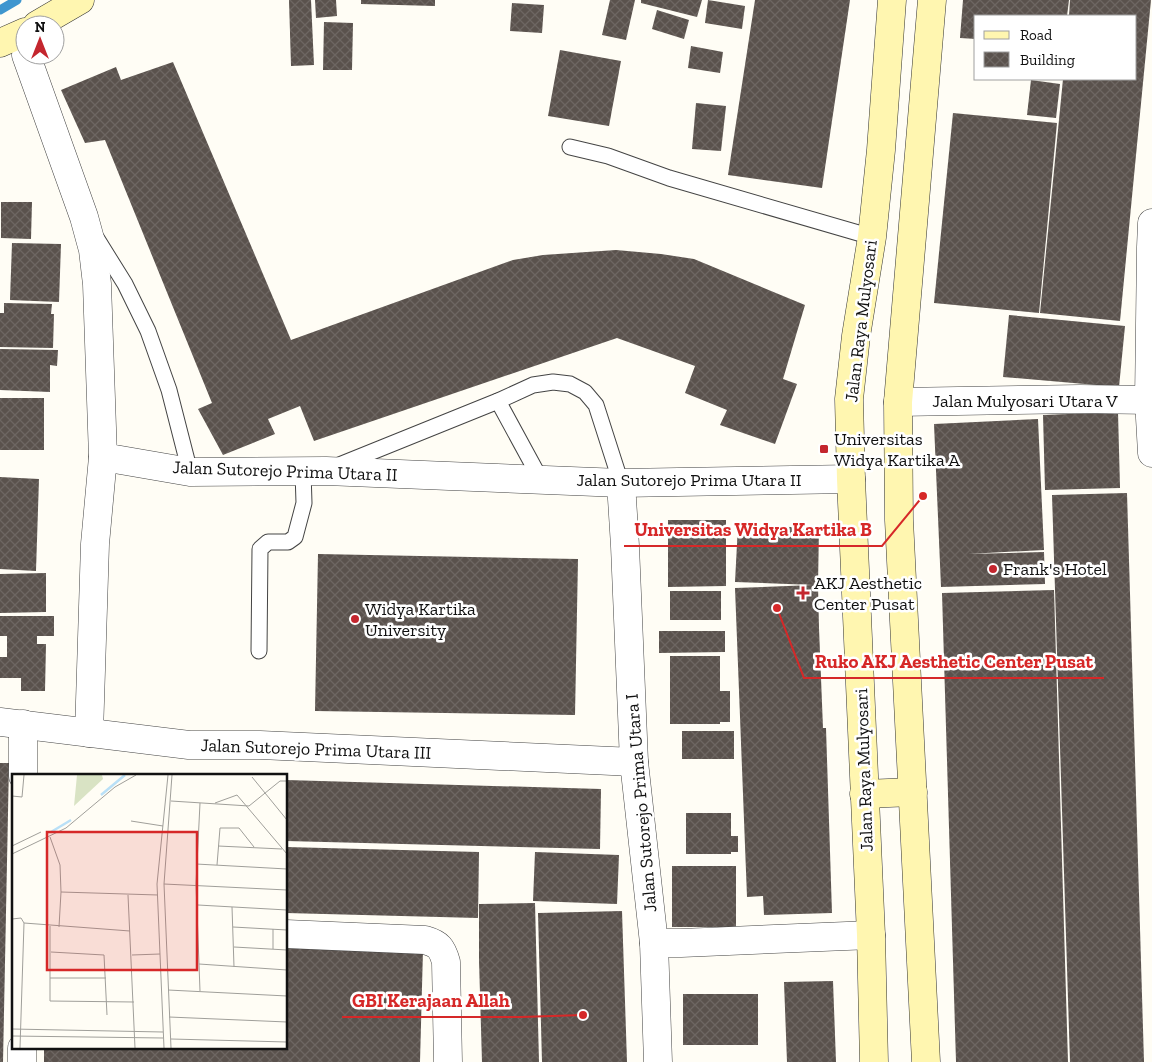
<svg xmlns="http://www.w3.org/2000/svg" width="1152" height="1062" font-family="'Zilla Slab',serif">
  <defs>
    <pattern id="building-cross-hatch" width="8" height="8" patternUnits="userSpaceOnUse" patternTransform="scale(1.25)"><rect width="8" height="8" fill="#5a524d"/><path d="M0 0l8 8M0 8l8-8" fill="none" stroke="#6d6662"/></pattern>
  </defs>
  <rect width="100%" height="100%" fill="#fffdf5"/>
  <g fill="none" stroke-linecap="round" stroke-linejoin="round">
    <polyline stroke="#3f96cf" stroke-width="9" points="0,10 17,0"/>
  </g>
  <g fill="url(#building-cross-hatch)">
    <polygon points="289,0 311,0 314,65 291,66"/>
    <polygon points="315,0 336,0 337,16 316,18"/>
    <polygon points="361,0 435,0 435,6 361,4"/>
    <polygon points="610,0 635,0 626,40 602,35"/>
    <polygon points="641,0 702,0 697,17 641,3"/>
    <polygon points="708,0 745,6 742,29 705,23"/>
    <polygon points="755,0 850,0 822,188 728,175"/>
    <polygon points="963,0 1069,0 1067,16 976,16 976,39 960,38"/>
    <polygon points="1070,0 1151,0 1120,321 1040,313 1063,79 1136,79 1136,16 1069,16"/>
    <polygon points="512,3 544,5 542,33 510,31"/>
    <polygon points="657,10 689,20 684,39 652,29"/>
    <polygon points="324,22 353,23 352,70 323,70"/>
    <polygon points="691,46 723,52 720,73 688,68"/>
    <polygon points="560,50 621,61 609,126 548,116"/>
    <polygon points="173,62 291,340 513,260 543,255 616,250 661,254 694,259 805,305 783,379 797,384 775,444 720,425 727,410 685,393 695,366 617,338 314,441 300,406 268,419 275,434 223,455 198,409 212,403 105,140 85,143 61,90 116,67 121,80"/>
    <polygon points="1031,80 1060,84 1056,118 1027,115"/>
    <polygon points="696,103 726,106 721,151 692,149"/>
    <polygon points="953,113 1057,123 1039,313 934,303"/>
    <polygon points="1,202 32,202 31,239 1,238"/>
    <polygon points="12,243 61,244 59,302 10,300"/>
    <polygon points="4,303 52,304 51,314 54,314 53,348 0,347 0,313 4,313"/>
    <polygon points="1009,315 1125,326 1119,387 1003,377"/>
    <polygon points="0,349 58,350 57,366 50,365 50,392 0,390"/>
    <rect x="0" y="398" width="44" height="52"/>
    <polygon points="1118,412 1120,488 1045,490 1043,415"/>
    <polygon points="1038,419 1044,550 968,554 1044,552 1045,584 941,587 934,424"/>
    <polygon points="0,477 39,479 36,571 0,569"/>
    <polygon points="1127,493 1144,1062 1070,1062 1052,495"/>
    <polygon points="668,520 726,520 726,586 668,587"/>
    <polygon points="738,525 819,528 818,585 819,628 823,728 826,728 832,913 764,915 763,896 747,897 735,588 813,585 735,582"/>
    <polygon points="318,554 578,559 575,715 315,711"/>
    <polygon points="46,573 46,612 0,613 0,574"/>
    <polygon points="1054,590 1068,1062 956,1062 942,593"/>
    <rect x="670" y="591" width="51" height="29"/>
    <polygon points="0,616 54,616 54,636 37,636 37,644 46,644 45,691 21,691 21,678 0,678 0,657 7,657 7,636 0,636"/>
    <polygon points="659,631 725,631 725,652 659,653"/>
    <polygon points="670,656 720,656 720,691 730,691 730,722 720,722 720,724 670,724"/>
    <rect x="682" y="731" width="52" height="28"/>
    <polygon points="0,763 9,763 3,1062 0,1062"/>
    <polygon points="286,780 601,789 600,849 286,841"/>
    <polygon points="686,813 731,813 731,836 738,836 738,852 731,852 731,854 686,854"/>
    <polygon points="286,847 479,852 478,918 286,913"/>
    <polygon points="535,852 619,855 617,904 533,901"/>
    <rect x="672" y="866" width="64" height="61"/>
    <polygon points="535,903 539,1062 482,1062 479,960 479,904"/>
    <polygon points="622,911 627,1062 542,1062 538,913"/>
    <polygon points="286,947 423,950 420,1062 44,1062 44,1048 286,1048"/>
    <polygon points="833,981 836,1062 787,1062 784,982"/>
    <rect x="683" y="994" width="75" height="51"/>
  </g>
  <g fill="none" stroke-linecap="round" stroke-linejoin="round">
    <defs>
      <g id="service">
        <polyline points="570,147 608,156 669,178 872,237"/>
        <polyline points="97,239 125,284 148,331 169,390 190,472"/>
        <polyline points="498,401 533,385 553,382 570,384 585,392 596,405 621,483"/>
        <polyline points="337,466 498,401 541,480"/>
        <polyline points="259,651 260,549 268,542 288,542 295,537 304,503 303,472"/>
      </g>
      <g id="minor">
        <polyline points="26,55 84,217 93,250 97,284 103,457 190,472 326,471 621,483 851,479"/>
        <polyline points="1152,223 1151,247 1149,400 1152,453"/>
        <polyline points="898,402 1080,399 1152,400"/>
        <polyline points="621,483 625,546 634,762 654,943 658,1062"/>
        <polyline points="0,722 189,745 260,745 634,762"/>
        <polyline points="23,724 23,776"/>
        <polyline points="89,733 95,544 103,457"/>
        <path d="M286,934L425,940C439,944 442,948 446,962L448,1062"/>
        <polyline points="654,943 681,943 871,935"/>
        <polyline points="22,1062 22,1048"/>
      </g>
      <g id="secondary">
        <polyline points="37,25 80,0"/>
        <polyline points="0,43 25,32"/>
        <polyline points="864,794 913,792"/>
        <polyline points="874,1062 871,935 851,479 849,399 856,336 872,237 881,150 892,0"/>
        <polyline points="926,1062 899,520 898,402 932,0"/>
      </g>
    </defs>
    <use href="#service" stroke="#444" stroke-width="17"/>
    <use href="#minor" stroke="#444" stroke-width="29"/>
    <use href="#secondary" stroke="#333" stroke-width="29"/>
    <use href="#service" stroke="#fff" stroke-width="15"/>
    <use href="#minor" stroke="#fff" stroke-width="28"/>
    <use href="#secondary" stroke="#fff6b0" stroke-width="28"/>
  </g>
  <g fill="#c4262e" stroke="#fff" stroke-width="2">
    <rect x="819" y="444" width="10" height="10" rx="2.5"/>
    <circle cx="993" cy="569" r="5"/>
    <path d="M800.5 585.5h5v5h5v5h-5v5h-5v-5h-5v-5h5z"/>
    <circle cx="355" cy="619" r="5"/>
  </g>
  <g text-anchor="middle" stroke-width="5" stroke-linejoin="round" paint-order="stroke">
    <g font-size="18" fill="#111" stroke="#fff">
      <text transform="translate(861 321) rotate(-83)" y="6">Jalan Raya Mulyosari</text>
      <text x="1025" y="407">Jalan Mulyosari Utara V</text>
      <text transform="translate(285 471) rotate(2)" y="6">Jalan Sutorejo Prima Utara II</text>
      <text x="689" y="486">Jalan Sutorejo Prima Utara II</text>
      <text transform="translate(316 749) rotate(2)" y="6">Jalan Sutorejo Prima Utara III</text>
      <text transform="translate(864 770) rotate(-92)" y="6">Jalan Raya Mulyosari</text>
      <text transform="translate(641 803) rotate(-95)" y="6">Jalan Sutorejo Prima Utara I</text>
    </g>
    <g font-size="18" fill="#111" stroke="#fff" text-anchor="start">
      <text x="834" y="445">Universitas<tspan x="834" dy="21">Widya Kartika A</tspan></text>
      <text x="1003" y="575">Frank's Hotel</text>
      <text x="814" y="589">AKJ Aesthetic<tspan x="814" dy="21">Center Pusat</tspan></text>
      <text x="365" y="615">Widya Kartika<tspan x="365" dy="21">University</tspan></text>
    </g>
  </g>
  <g transform="translate(12 774)">
    <rect width="275" height="275" fill="#fffdf5"/>
    <path d="M65,1H90L91,5L62,32Z" fill="#d9e3c4"/>
    <path fill="none" stroke="#b9e0f7" stroke-width="2.5" d="M89,21L113,1M39,58L59,46"/>
    <path fill="none" stroke="#a09f9a" stroke-width="1" d="M240,3L275,46M0,22L10,23L12,1M159,27L237,32L268,7H275M203,29L225,21L275,80M119,47L151,52M38,63L48,91L49,118L146,121M0,72L29,58M206,72L270,75M0,80L54,54L103,13L124,1M184,90L275,95M205,91L208,54H227L242,73M152,110L275,116M116,121L123,274M186,131L275,136M220,133L222,193M0,145L9,144L12,149L8,274M12,149L118,157M38,152V227L122,228M47,153L49,118M221,153L275,156M222,173L275,176M261,175V155M39,178L92,181L95,241M120,181L148,180M187,190L275,196M38,204H94M156,216L275,222M188,217L184,110L188,29M157,243L275,248M0,255L151,258M0,262L151,264M159,265L275,268M152,274L145,110L156,1M159,274L152,110L160,1"/>
    <path fill="#d62828" fill-opacity="0.15" stroke="#d62828" stroke-width="2.5" d="M35,58H185V196H35Z"/>
    <rect width="275" height="275" fill="none" stroke="#111" stroke-width="2.5"/>
  </g>
  <path fill="none" stroke="#d62828" stroke-width="2" d="M923 496L882 546H624M777 608L804 678H1104M583 1015L521 1017H342"/>
  <g fill="#d62828" stroke="#fff" stroke-width="2">
    <circle cx="923" cy="496" r="5"/>
    <circle cx="777" cy="608" r="5"/>
    <circle cx="583" cy="1015" r="5"/>
  </g>
  <g font-size="19" text-anchor="middle" font-weight="bold" fill="#d62828" stroke="#fff" stroke-width="5" stroke-linejoin="round" paint-order="stroke">
    <text x="753" y="536">Universitas Widya Kartika B</text>
    <text x="954" y="668">Ruko AKJ Aesthetic Center Pusat</text>
    <text x="431" y="1007">GBI Kerajaan Allah</text>
  </g>
  <rect x="974" y="15" width="162" height="65" fill="#ffffff" stroke="#a0a0a0"/>
  <rect x="984" y="31" width="25" height="8" fill="#fff6b0" stroke="#a0a0a0"/>
  <text x="1020" y="40" font-size="15" fill="#111111">Road</text>
  <rect x="984" y="52" width="25" height="15" fill="url(#building-cross-hatch)" stroke="#a0a0a0"/>
  <text x="1020" y="65" font-size="15" fill="#111111">Building</text>
  <g transform="translate(40 40)"><circle r="24" fill="#ffffff" stroke="#a0a0a0"/>
  <path d="M0-4L9 19L0 12L-9 19Z" fill="#c4262e"/>
  <text y="-8" font-size="14" font-weight="bold" text-anchor="middle" fill="#111111">N</text>
  </g>
</svg>
